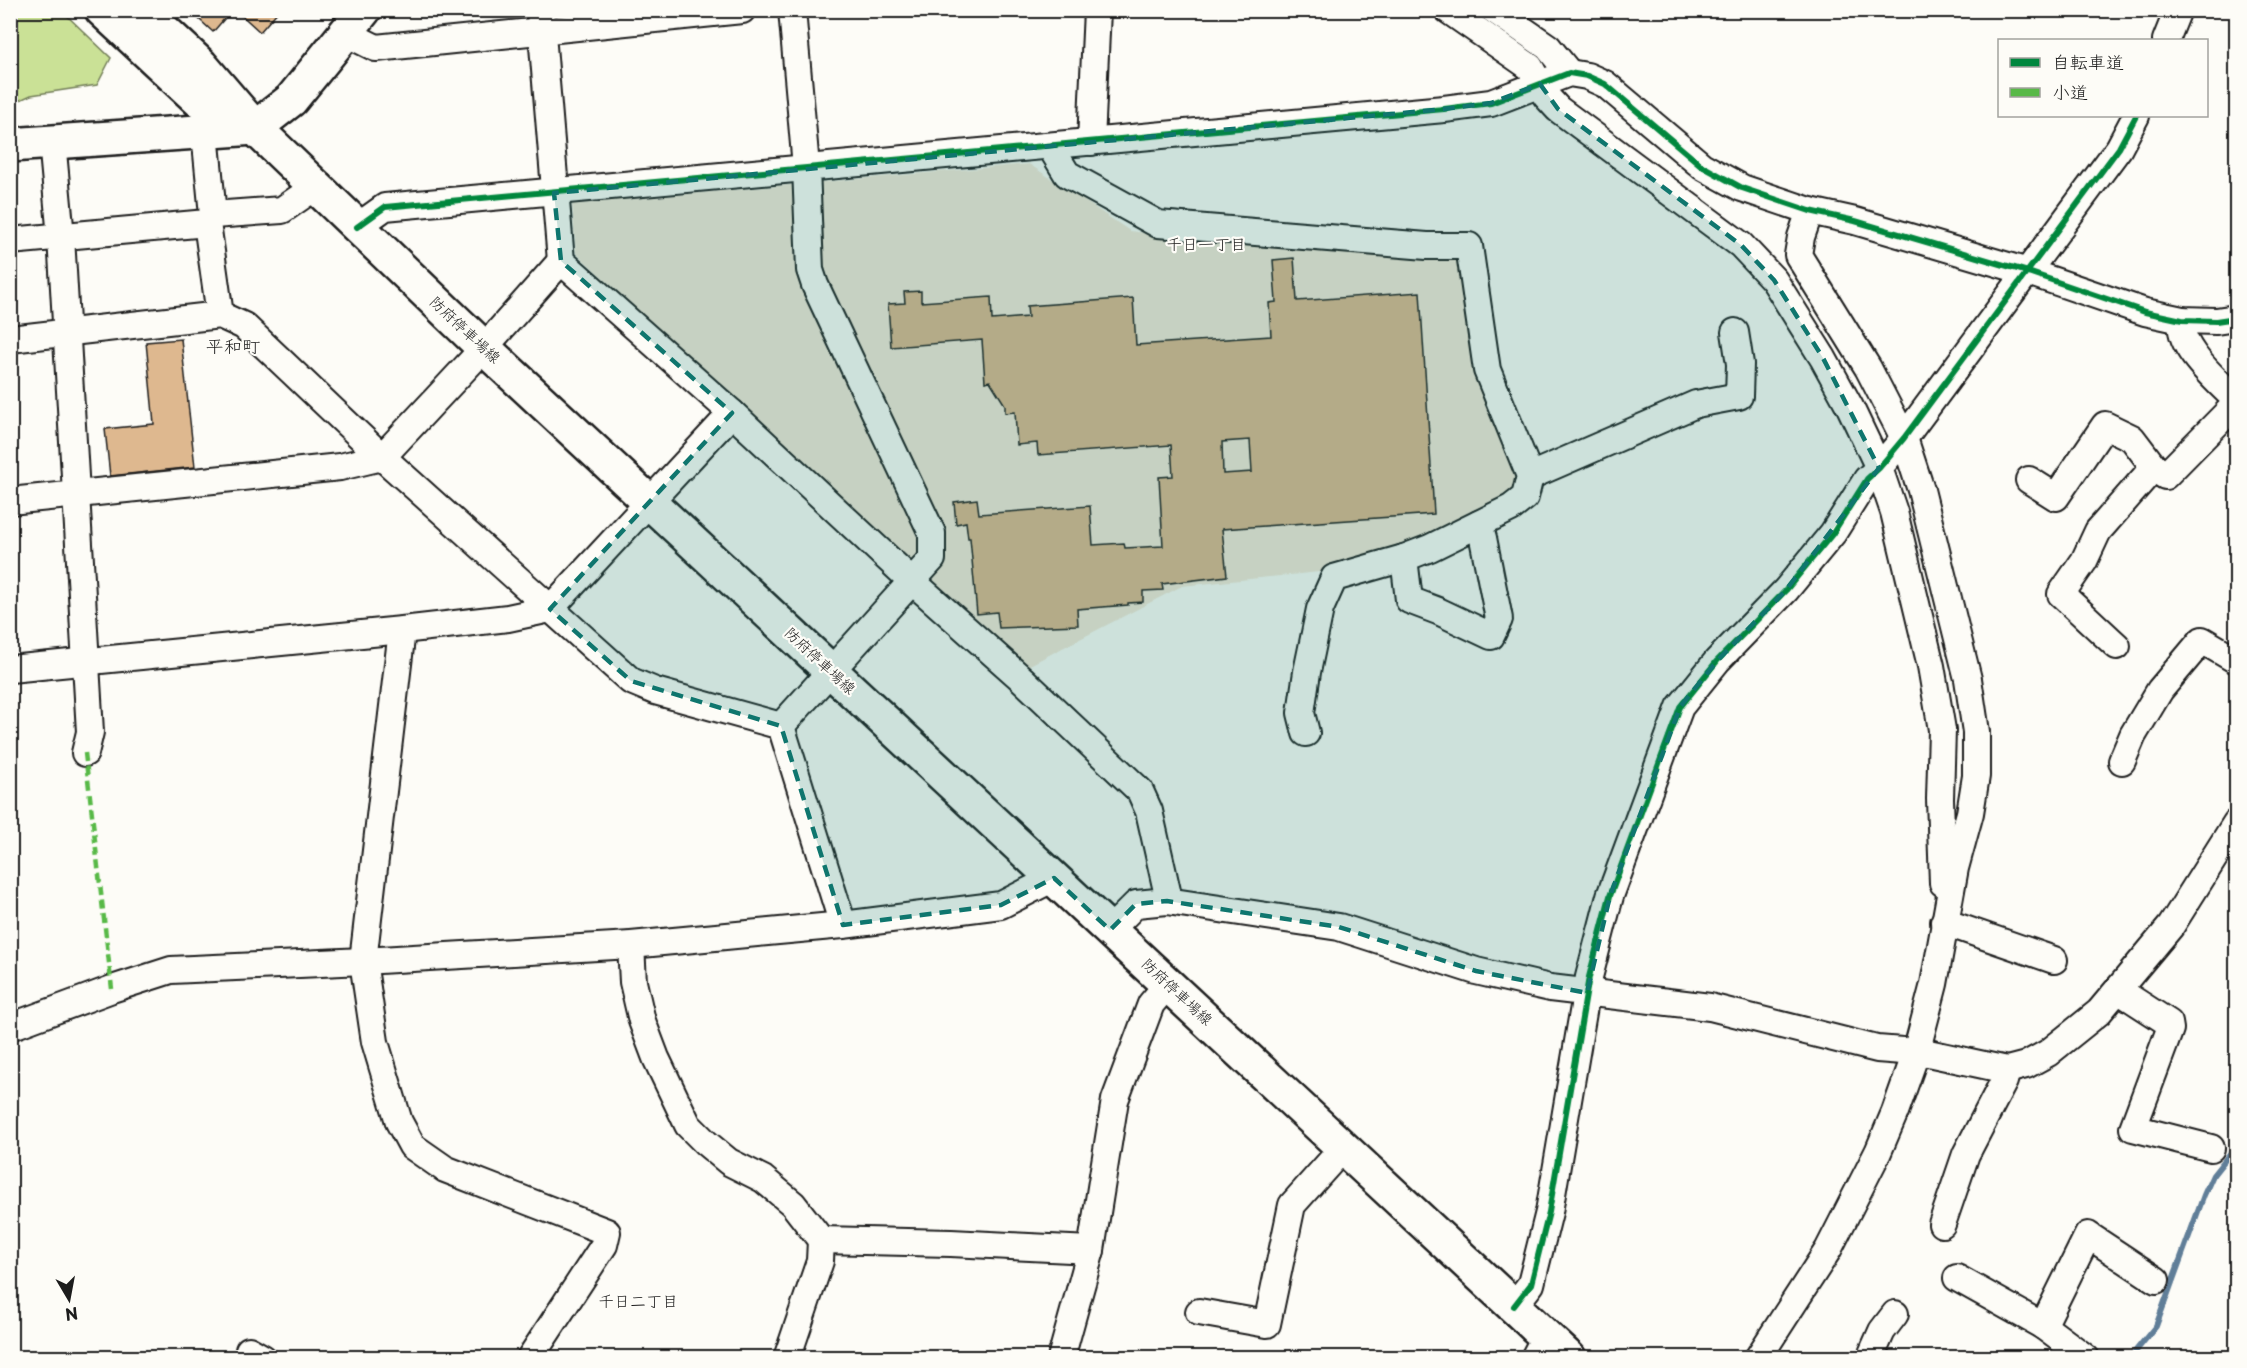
<svg xmlns="http://www.w3.org/2000/svg" width="2247" height="1368" font-family="'Playpen Sans','Klee One',sans-serif">
  <rect width="100%" height="100%" fill="#fdfcf7"/>
  <filter id="ink" filterUnits="userSpaceOnUse"><feTurbulence type="fractalNoise" baseFrequency=".0167" numOctaves="2"/><feDisplacementMap in="SourceGraphic" scale="12" xChannelSelector="R" yChannelSelector="G"/><feConvolveMatrix kernelMatrix="1 2 1 2 8 2 1 2 1" color-interpolation-filters="sRGB"/></filter>
  <g filter="url(#ink)">
    <polygon fill="#f4e8d8" points="1029,164 1130,231 1245,246 1465,258 1522,478 1514,498 1402,552 1339,570 1182,586 1024,668 576,253 572,204"/>
    <polygon fill="#cae196" stroke="#737e59" stroke-width="1.5" points="11,10 62,11 111,58 97,85 31,95 16,102 11,102"/>
    <g fill="none" stroke-linecap="round" stroke-linejoin="round">
      <polyline stroke="#607e98" stroke-width="6" points="2130,1358 2156,1326 2204,1195 2213,1175 2236,1146"/>
    </g>
    <g fill="#deb88f" stroke="#1c1c1c" stroke-width="1.5" fill-rule="evenodd">
      <polygon points="189,10 232,10 213,32"/>
      <polygon points="236,10 279,10 260,32"/>
      <path d="M1294,258L1297,301L1420,292L1434,514L1222,529L1227,576L1162,584L1163,590L1143,591V602L1128,603V605L1077,609L1078,625L999,628L997,612L977,614L970,538H968L966,522L956,524L954,502L977,499L979,514L1090,506L1093,545L1124,543L1125,548L1163,546L1159,477L1173,476L1171,445L1038,455L1037,443L1017,445L1015,412L1005,413V405L990,381L985,382L982,340L891,347L888,304L905,303L904,292L921,291V302L991,297L992,320L1028,317L1027,306L1133,298L1136,345L1271,336L1269,303L1276,302L1273,260ZM1250,440L1252,472L1223,474L1222,442Z"/>
      <polygon points="181,339 195,467 110,476 105,429 154,424 146,342"/>
    </g>
    <g fill="none" stroke-linecap="round" stroke-linejoin="round">
      <defs>
        <g id="minor">
          <polyline points="540,10 561,261 732,413 913,582 1022,679 1140,791 1149,811 1167,891 1167,901"/>
          <polyline points="1448,10 1530,67 1546,96 1558,109 1741,245 1774,280 1823,358 1850,407 1879,468 1894,512 1931,666 1942,730 1940,799 1943,883"/>
          <polyline points="1494,10 1548,47 1569,73"/>
          <polyline points="346,33 376,48 742,10"/>
          <polyline points="2166,40 2178,10"/>
          <polyline points="205,133 213,215"/>
          <polyline points="52,141 61,237 90,732 85,753"/>
          <polyline points="1091,142 1097,10"/>
          <polyline points="1050,146 1067,174 1158,224 1316,237 1427,246 1469,246 1487,370 1530,476 1525,497 1511,508 1430,548 1404,558 1334,578 1320,609 1307,672 1301,713 1306,733"/>
          <polyline points="207,223 220,315"/>
          <polyline points="357,227 385,207 1444,109 1491,103 1569,73 1587,76 1605,84 1702,166 1742,188 1810,211 1855,221 2028,272 2145,312 2182,320 2216,321 2236,318"/>
          <polyline points="10,241 207,223 213,215 282,210 315,187"/>
          <path d="M2182,320C2176,347 2219,382 2236,400"/>
          <polyline points="10,339 220,315 244,326 382,457 631,681 655,691 781,726"/>
          <polyline points="1530,476 1696,404 1739,396 1740,364 1735,332"/>
          <polyline points="2029,480 2056,497 2105,425 2132,438 2154,467"/>
          <polyline points="10,501 340,467 382,457 484,348 561,261"/>
          <polyline points="1404,558 1409,600 1438,611 1491,636 1499,619 1483,538 1479,524"/>
          <polyline points="402,630 363,961 375,1042 399,1122 412,1146 445,1169 607,1232 604,1245 530,1358"/>
          <polyline points="2117,646 2061,594 2084,561 2098,531 2154,467 2165,476 2236,404"/>
          <polyline points="10,669 402,630 508,618 550,609 732,413"/>
          <polyline points="781,726 932,559 932,533 815,285 810,270 806,167 792,10"/>
          <polyline points="781,726 843,925"/>
          <polyline points="2122,761 2133,735 2160,690 2202,640 2236,660"/>
          <polyline points="1944,922 2054,960"/>
          <polyline points="1110,930 1136,904 1167,901 1339,927 1476,971 1550,988 1710,1007 1877,1049 1928,1053 2007,1070 2026,1065 2048,1053 2099,1012 2171,926 2236,823"/>
          <polyline points="631,945 633,982 642,1021 656,1058 688,1125 706,1143 729,1162 763,1179 793,1204 821,1240 820,1261 787,1358"/>
          <polyline points="2118,990 2169,1023 2170,1029 2133,1128 2211,1148"/>
          <polyline points="10,1027 112,989 171,970 363,961 631,945 843,925 1001,905 1054,878"/>
          <polyline points="1942,1224 1966,1154 2004,1081 2007,1070"/>
          <polyline points="821,1240 951,1243 1091,1250"/>
          <polyline points="1957,1278 2043,1326 2086,1358"/>
          <polyline points="1514,1306 1531,1284 1549,1212 1589,977 1610,896 1680,707 1717,661 1786,590 1833,533 1867,479 1879,468 1904,438 2119,148 2136,116"/>
          <polyline points="1199,1312 1267,1324 1292,1205 1343,1148"/>
          <polyline points="2043,1326 2088,1235 2156,1280"/>
          <polyline points="249,1350 263,1358"/>
          <polyline points="1061,1358 1091,1250 1115,1100 1151,1004 1168,984"/>
          <polyline points="1534,1358 1546,1335"/>
          <polyline points="1758,1358 1828,1250 1878,1152 1895,1112 1916,1053 1934,984 1955,868 1970,813 1976,776 1976,732 1968,679 1921,490 1904,438 1868,368 1798,255 1801,237 1810,211"/>
          <polyline points="1870,1358 1882,1331 1895,1314"/>
        </g>
        <g id="major">
          <polyline points="102,10 202,103 245,124"/>
          <polyline points="142,10 201,65 255,128 484,348 1569,1358"/>
          <polyline points="255,128 291,100 364,10"/>
          <polyline points="10,145 255,128"/>
        </g>
      </defs>
      <use href="#minor" stroke="#1c1c1c" stroke-width="30"/>
      <use href="#major" stroke="#1c1c1c" stroke-width="38"/>
      <use href="#minor" stroke="#fdfcf7" stroke-width="26"/>
      <use href="#major" stroke="#fdfcf7" stroke-width="33"/>
      <polyline stroke="#58b947" stroke-width="4.5" stroke-dasharray="9 4.5" stroke-linecap="butt" points="85,753 112,989"/>
      <defs>
        <g id="cycleway">
          <polyline points="357,227 385,207 1444,109 1491,103 1569,73 1587,76 1605,84 1702,166 1742,188 1810,211 1855,221 2028,272 2145,312 2182,320 2216,321 2236,318"/>
          <polyline points="1514,1306 1531,1284 1549,1212 1589,977 1610,896 1680,707 1717,661 1786,590 1833,533 1867,479 1879,468 1904,438 2119,148 2136,116"/>
        </g>
      </defs>
      <use href="#cycleway" stroke="#fdfcf7" stroke-width="10"/>
      <use href="#cycleway" stroke="#00873e" stroke-width="6"/>
    </g>
  </g>
  <path fill="#0f766e" fill-opacity="0.2" stroke="#0f766e" stroke-width="4.5" stroke-dasharray="12 8" stroke-linejoin="round" d="M1540,84L1558,109L1741,245L1774,280L1823,358L1879,468L1786,590L1717,661L1680,707L1610,896L1587,993L1476,971L1339,927L1167,901L1136,904L1110,930L1054,878L1001,905L843,925L781,726L631,681L550,609L732,413L561,261L554,193L1444,109L1491,103Z"/>
  <g text-anchor="middle" stroke-width="4.5" stroke-linejoin="round" paint-order="stroke">
    <g font-size="15" fill="#1c1c1c" stroke="#fdfcf7">
      <text transform="translate(465 330) rotate(43)" y="5">防府停車場線</text>
      <text transform="translate(820 661) rotate(43)" y="5">防府停車場線</text>
      <text transform="translate(1177 992) rotate(43)" y="5">防府停車場線</text>
    </g>
    <g font-size="16" fill="#1c1c1c" stroke="#fdfcf7">
      <text x="1206" y="250">千日一丁目</text>
      <text x="638" y="1307">千日二丁目</text>
    </g>
    <g font-size="18" fill="#1c1c1c" stroke="#fdfcf7">
      <text x="233" y="353">平和町</text>
    </g>
  </g>
  <rect width="2247" height="1368" fill="none" stroke="#fdfcf7" stroke-width="36"/>
  <rect x="18" y="18" width="2211" height="1332" fill="none" stroke="#1c1c1c" stroke-width="2" filter="url(#ink)"/>
  <rect x="1998" y="39" width="210" height="78" fill="#fdfcf7" stroke="#a3a29f" stroke-width="1.5"/>
  <rect x="2010" y="58" width="30" height="9" fill="#00873e" stroke="#a3a29f" stroke-width="1.5"/>
  <text x="2052" y="69" font-size="18" fill="#1c1c1c">自転車道</text>
  <rect x="2010" y="88" width="30" height="9" fill="#58b947" stroke="#a3a29f" stroke-width="1.5"/>
  <text x="2052" y="99" font-size="18" fill="#1c1c1c">小道</text>
  <g transform="translate(69 1299) rotate(170)" stroke="#fdfcf7" stroke-width="4.5" paint-order="stroke">
  <path d="M0-4.5L10 22L0 15L-10 22Z" fill="#1c1c1c"/>
  <text y="-9" font-size="16" font-weight="bold" text-anchor="middle" fill="#1c1c1c">N</text>
  </g>
</svg>
